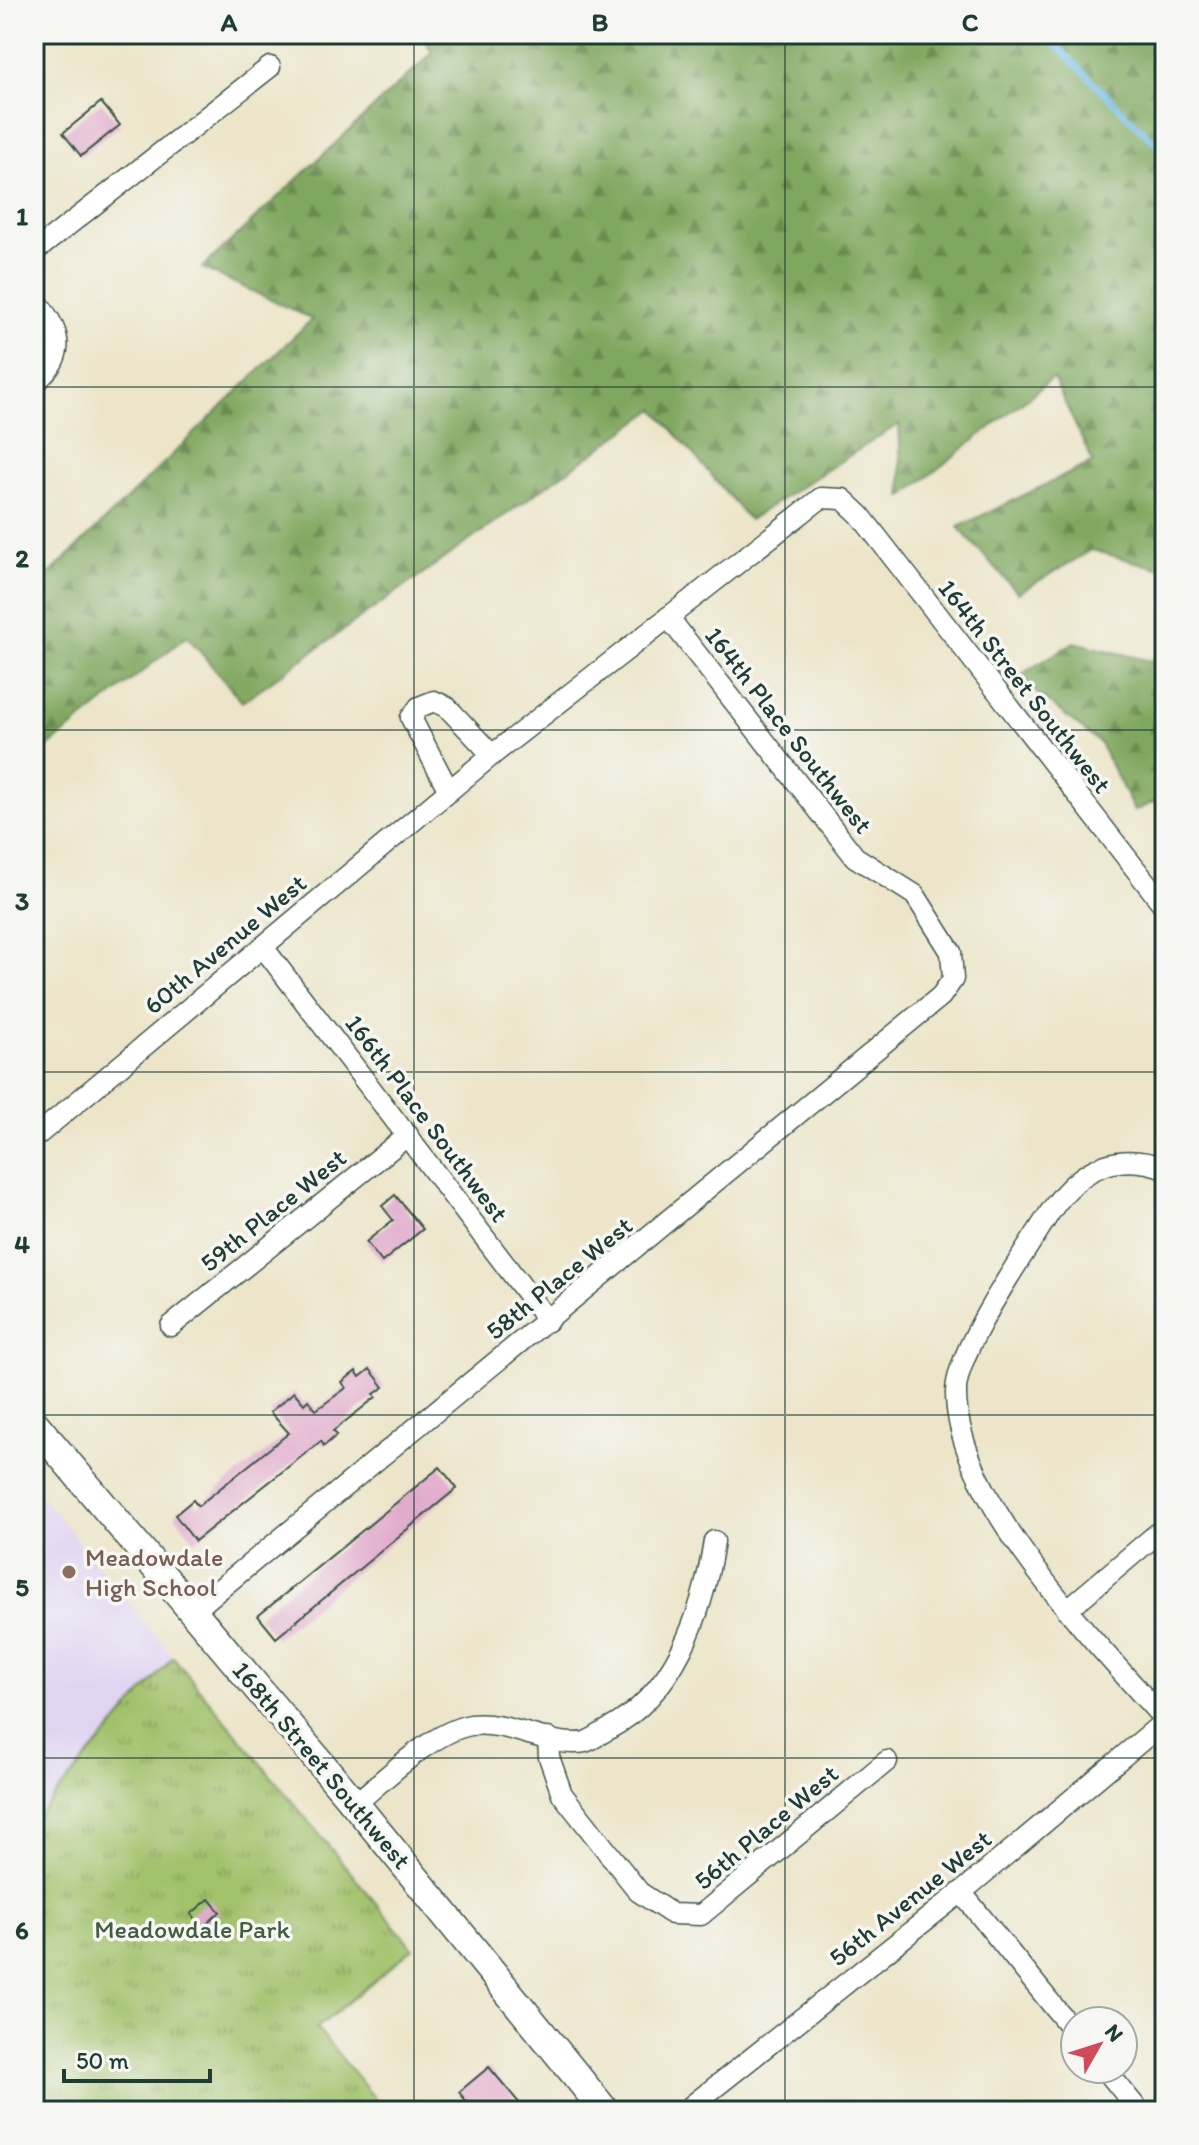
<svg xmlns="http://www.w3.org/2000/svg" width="1199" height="2145" font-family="Itim,sans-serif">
  <defs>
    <pattern id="forest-firs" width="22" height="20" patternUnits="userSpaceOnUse" patternTransform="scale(2)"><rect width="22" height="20" fill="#80a75e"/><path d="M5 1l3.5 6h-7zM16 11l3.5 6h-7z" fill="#68894e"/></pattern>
    <pattern id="park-tufts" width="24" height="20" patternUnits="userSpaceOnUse" patternTransform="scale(2)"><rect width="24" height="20" fill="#a1c16a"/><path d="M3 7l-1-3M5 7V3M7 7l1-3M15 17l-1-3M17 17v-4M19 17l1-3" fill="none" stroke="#839e58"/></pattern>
  </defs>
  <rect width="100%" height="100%" fill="#f6f6f2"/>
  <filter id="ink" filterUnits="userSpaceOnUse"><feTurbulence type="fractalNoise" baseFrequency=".0125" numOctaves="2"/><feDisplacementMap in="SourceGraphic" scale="16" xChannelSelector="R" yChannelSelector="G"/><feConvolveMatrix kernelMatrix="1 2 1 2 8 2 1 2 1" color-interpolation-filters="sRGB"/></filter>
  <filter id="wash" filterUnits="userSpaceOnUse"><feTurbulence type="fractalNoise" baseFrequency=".006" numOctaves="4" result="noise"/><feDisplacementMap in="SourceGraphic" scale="32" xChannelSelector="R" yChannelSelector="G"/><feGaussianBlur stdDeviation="1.8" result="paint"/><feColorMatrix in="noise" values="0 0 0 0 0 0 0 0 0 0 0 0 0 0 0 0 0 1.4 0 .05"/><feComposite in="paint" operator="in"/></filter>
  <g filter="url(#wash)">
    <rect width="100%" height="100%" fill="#ece5c9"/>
    <polygon fill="#e1d4f3" points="34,1487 173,1657 34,1820"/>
    <g fill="url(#forest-firs)" stroke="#507249" stroke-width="2">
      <polygon points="423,34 1165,34 1165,570 1092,550 1018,593 958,527 1093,462 1053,378 902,497 899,424 749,520 655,409 242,702 187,636 34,758 34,589 312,319 202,268 432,53"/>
      <polygon points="1074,642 1151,661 1165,647 1165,797 1134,811 1100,743 1017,677"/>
    </g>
    <polygon fill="url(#park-tufts)" stroke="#607f4f" stroke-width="2" points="173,1657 413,1948 317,2028 385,2111 34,2111 34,1820"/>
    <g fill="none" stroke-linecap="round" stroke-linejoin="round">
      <polyline stroke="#6bbbe6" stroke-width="6" points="1045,34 1165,153"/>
    </g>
    <g id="blocks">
      <g fill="#e1accc">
        <polygon points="101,102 120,125 81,156 63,133"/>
        <polygon points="395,1195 423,1229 382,1262 366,1242 393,1220 382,1206"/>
        <polygon points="370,1369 384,1387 374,1394 376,1397 333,1431 337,1435 324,1446 321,1441 195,1541 175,1515 193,1500 198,1506 289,1433 270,1412 294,1392 304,1404 308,1400 316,1410 346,1388 342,1382 356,1371 360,1377"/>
        <polygon points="440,1467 457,1488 276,1638 258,1616"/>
        <polygon points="209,1899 220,1912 202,1928 191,1914"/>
        <polygon points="489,2067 526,2111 474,2111 459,2092"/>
      </g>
    </g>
  </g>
  <g filter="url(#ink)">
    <use href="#blocks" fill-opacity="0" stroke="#3e564a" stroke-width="2"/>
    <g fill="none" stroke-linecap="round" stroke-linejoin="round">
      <defs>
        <g id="street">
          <polyline points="34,252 270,67"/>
          <path d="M34,298C59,330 71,353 34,383"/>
          <polyline points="449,791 411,718 419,707 434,701 447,707 492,755"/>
          <polyline points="263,947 548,1321"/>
          <polyline points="34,1138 492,755 821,498 843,499 860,515 1165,907"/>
          <path d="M1165,1168C1110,1148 1073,1174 1045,1220C1022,1257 956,1351 956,1392C955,1499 1096,1643 1165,1720"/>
          <polyline points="171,1326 408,1135"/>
          <polyline points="1067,1610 1165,1527"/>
          <polyline points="193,1611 941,996 953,979 951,952 915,895 855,857 668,617"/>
          <polyline points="548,1738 549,1757 562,1794 639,1892 672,1914 701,1915 887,1761"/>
          <path d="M355,1804C384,1780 433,1731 471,1725C508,1720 553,1749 585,1742C592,1740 600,1734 607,1730C675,1694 703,1614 714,1541"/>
          <polyline points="961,1892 1075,2033"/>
          <polyline points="1105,2069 1139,2111"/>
          <polyline points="685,2111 970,1885 1165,1721"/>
        </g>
        <polyline id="secondary" points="34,1423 355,1804 605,2111"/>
      </defs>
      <use href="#street" stroke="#3e564a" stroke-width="23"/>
      <use href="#secondary" stroke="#3e564a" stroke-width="31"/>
      <use href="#street" stroke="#fff" stroke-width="20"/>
      <use href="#secondary" stroke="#fff" stroke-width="28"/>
    </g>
  </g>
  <path fill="none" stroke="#1f3d34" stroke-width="2" stroke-opacity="0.55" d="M414,34V2111M785,34V2111M34,387H1165M34,730H1165M34,1072H1165M34,1415H1165M34,1758H1165"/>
  <circle fill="#8d6e63" stroke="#f6f6f2" stroke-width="3" cx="69" cy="1572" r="8"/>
  <g text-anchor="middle" stroke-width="7" stroke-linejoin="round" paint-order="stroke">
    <g font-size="26" fill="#1f3d34" stroke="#f6f6f2">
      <text transform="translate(1025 686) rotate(52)" y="9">164th Street Southwest</text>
      <text transform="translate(789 730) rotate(52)" y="9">164th Place Southwest</text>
      <text transform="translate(225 944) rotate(-40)" y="9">60th Avenue West</text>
      <text transform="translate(427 1118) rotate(53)" y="9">166th Place Southwest</text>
      <text transform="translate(273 1210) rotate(-39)" y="9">59th Place West</text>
      <text transform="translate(559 1278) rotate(-39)" y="9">58th Place West</text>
      <text transform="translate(322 1765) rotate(50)" y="9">168th Street Southwest</text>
      <text transform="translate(766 1827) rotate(-40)" y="9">56th Place West</text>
      <text transform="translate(910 1898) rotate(-39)" y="9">56th Avenue West</text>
    </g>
    <g font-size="26" fill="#785e54" stroke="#f6f6f2" text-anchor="start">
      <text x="85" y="1566">Meadowdale<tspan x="85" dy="30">High School</tspan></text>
    </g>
    <g font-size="26" fill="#405e42" stroke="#f6f6f2">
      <text x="192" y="1938">Meadowdale Park</text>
    </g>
  </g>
  <rect width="1199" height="2145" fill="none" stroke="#f6f6f2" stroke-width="88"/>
  <g transform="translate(1099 2045) rotate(51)"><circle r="38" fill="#f6f6f2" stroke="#a0aca6" stroke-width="2"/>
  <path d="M0-6L14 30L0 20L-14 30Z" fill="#d1495b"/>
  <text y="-12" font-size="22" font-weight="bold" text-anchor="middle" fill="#1f3d34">N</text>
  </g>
  <path d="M64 2069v12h146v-12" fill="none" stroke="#1f3d34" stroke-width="4"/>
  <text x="76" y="2069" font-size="24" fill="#1f3d34" stroke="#f6f6f2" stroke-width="6" paint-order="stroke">50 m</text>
  <rect x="44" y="44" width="1111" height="2057" fill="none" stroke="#1f3d34" stroke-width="3"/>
  <g font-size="26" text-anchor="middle" font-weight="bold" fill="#1f3d34">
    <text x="229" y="31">A</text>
    <text x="600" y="31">B</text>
    <text x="970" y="31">C</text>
    <text x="22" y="225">1</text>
    <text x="22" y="567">2</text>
    <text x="22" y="910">3</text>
    <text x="22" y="1253">4</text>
    <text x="22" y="1596">5</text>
    <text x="22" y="1939">6</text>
  </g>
</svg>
